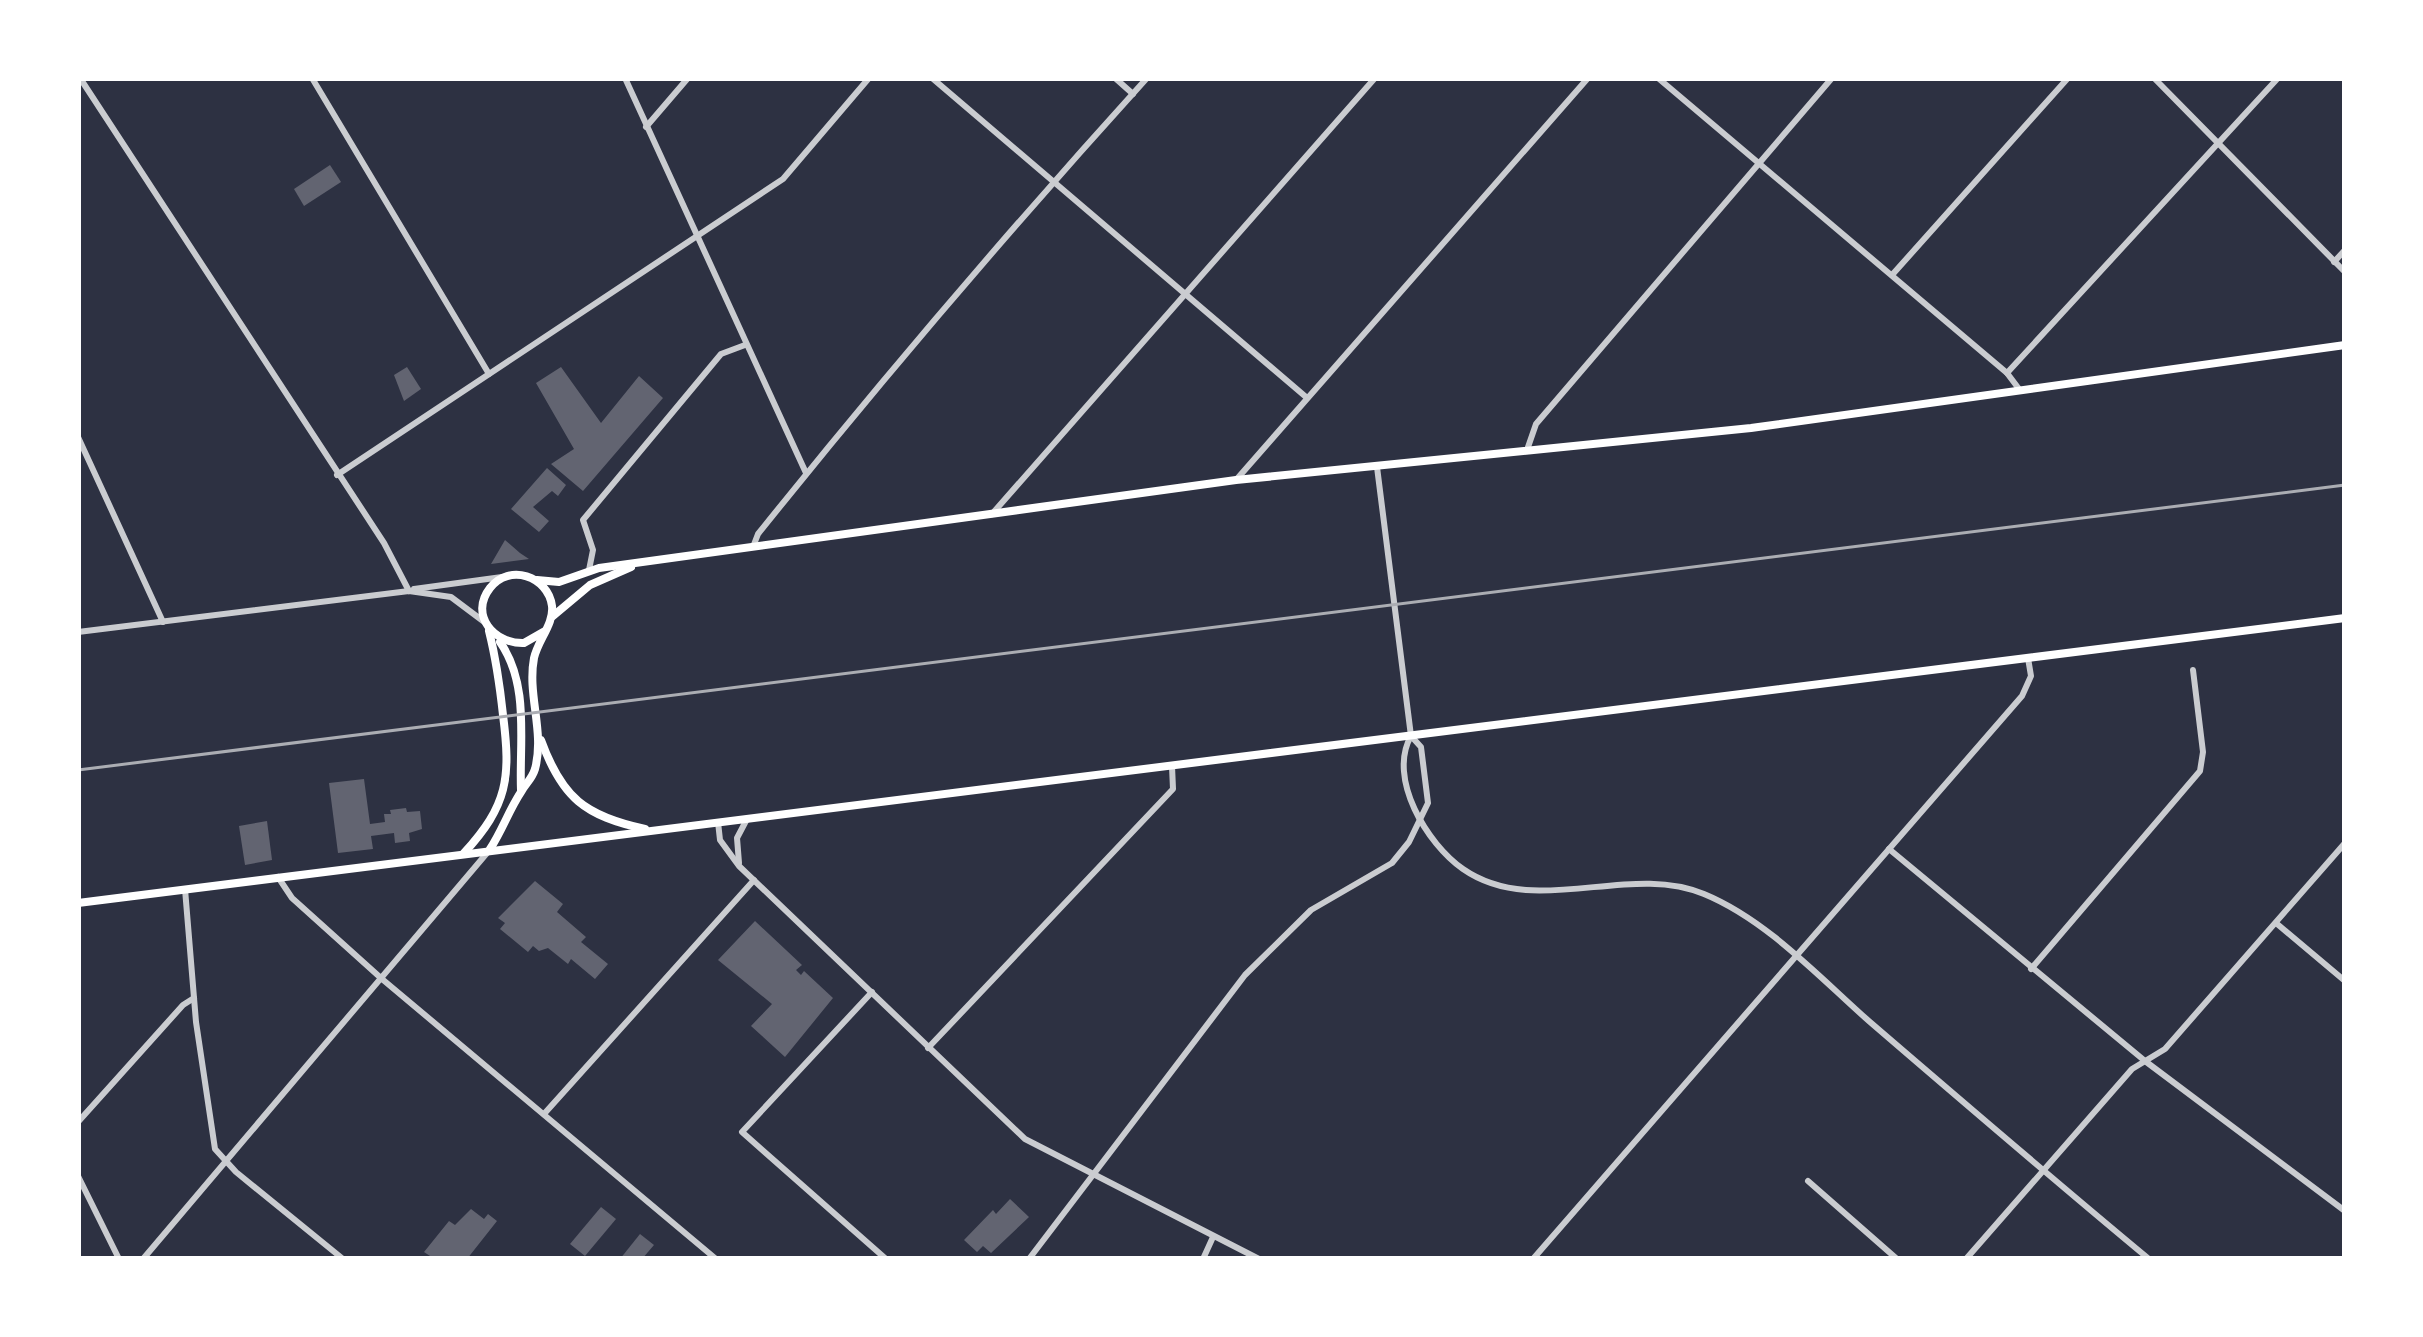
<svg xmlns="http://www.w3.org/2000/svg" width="2423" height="1337" font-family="Inter,sans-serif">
  <rect width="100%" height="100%" fill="#2d3142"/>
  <g fill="#626471">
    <polygon points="330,165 341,182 304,206 294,189"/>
    <polygon points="407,367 421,389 404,401 394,375"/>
    <polygon points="561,367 601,423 639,376 663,398 583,491 551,464 574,449 536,383"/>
    <polygon points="547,468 566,485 558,496 552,491 533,507 549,521 539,532 511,509"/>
    <polygon points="505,540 520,553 529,559 491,564"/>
    <polygon points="364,779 370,824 385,822 384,814 391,814 390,810 406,808 407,812 420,811 422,829 409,833 410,841 395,843 394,833 371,836 373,849 338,853 329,783"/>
    <polygon points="267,821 272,860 245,865 239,826"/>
    <polygon points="535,881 563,904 557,912 586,937 581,942 608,964 595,979 571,959 568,964 548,948 539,951 533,946 528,952 500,929 505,923 498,918"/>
    <polygon points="755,921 802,965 796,970 801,975 804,971 833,998 785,1057 751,1026 772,1004 718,960"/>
    <polygon points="1010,1199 1029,1217 991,1253 983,1246 977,1252 964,1240 993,1210 996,1214"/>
    <polygon points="601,1207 616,1219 585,1256 570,1244"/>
    <polygon points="471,1209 484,1219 488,1214 497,1221 467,1259 428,1259 430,1256 424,1252 449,1221 455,1225"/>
    <polygon points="640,1234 654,1245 642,1259 620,1259"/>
  </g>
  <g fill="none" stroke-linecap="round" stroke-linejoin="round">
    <g stroke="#caccd0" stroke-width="6">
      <polyline points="80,78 384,543 409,591"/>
      <polyline points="312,78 489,374"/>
      <polyline points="932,78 1306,397"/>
      <polyline points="1115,78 1133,94"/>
      <polyline points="1658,78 2007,373 2019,389"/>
      <polyline points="646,127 688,78"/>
      <polyline points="2334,262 2345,250"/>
      <polyline points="1892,275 2068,78"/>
      <polyline points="2007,373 2278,78"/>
      <polyline points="78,437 163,622"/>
      <polyline points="1527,450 1536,424 1832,78"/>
      <polyline points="337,475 783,179 869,78"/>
      <polyline points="1236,480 1588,78"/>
      <polyline points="992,514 1375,78"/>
      <path d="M1411,736C1387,778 1427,844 1463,869C1535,919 1628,862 1704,894C1767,920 1820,978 1870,1022C1963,1102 2055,1181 2149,1259"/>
      <polyline points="718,822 720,840 739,866 1025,1139 1259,1259"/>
      <polyline points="1889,849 2145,1061 2345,1211"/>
      <polyline points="739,863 737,838 747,819"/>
      <polyline points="278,877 292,898 382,979"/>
      <polyline points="185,889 196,1022 215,1149 236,1172 343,1259"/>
      <polyline points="2276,923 2345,981"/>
      <polyline points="2031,969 2200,771 2203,752 2193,670"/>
      <polyline points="872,992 742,1132 886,1259"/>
      <polyline points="928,1048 1173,789 1172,766"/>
      <polyline points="544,1114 754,880"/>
      <polyline points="78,1122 183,1005 194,998"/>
      <polyline points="1808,1181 1897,1259"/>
      <polyline points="1029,1259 1245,975 1311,910 1392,863 1409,842 1428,803 1421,747 1411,736 1377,467"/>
      <polyline points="1203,1259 1213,1237"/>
      <polyline points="1533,1259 2022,696 2031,676 2028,658"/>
      <polyline points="1966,1259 2132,1069 2165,1049 2345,843"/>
    </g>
    <g stroke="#caccd0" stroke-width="6">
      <polyline points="625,78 806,473"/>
      <polyline points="2154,78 2345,272"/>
      <path d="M753,547L758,534C883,378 1013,226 1147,78"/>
      <polyline points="589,570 593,550 583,520 721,354 745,345"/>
      <polyline points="414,589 502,577"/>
      <polyline points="78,632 409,591 451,597 483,621"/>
      <polyline points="382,979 716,1259"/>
      <polyline points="78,1176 119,1259"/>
      <polyline points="143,1259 487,853"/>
    </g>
    <g stroke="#fff" stroke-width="8">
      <polyline points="537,580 559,582 599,568 1236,480 1751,428 2345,345"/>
      <polyline points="553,616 590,585 631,567"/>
      <path d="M500,642C530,685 519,742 521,790"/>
      <path d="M541,740C562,798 585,816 645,829"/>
      <path d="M490,849C502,831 509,810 521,792C526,783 532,779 535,769C545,732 527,695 534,658C538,640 554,624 552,606C548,576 509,563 490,588C469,615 494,644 524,643L545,631"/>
      <path d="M464,853C508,805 511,778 503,715C500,687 496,659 489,631"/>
      <polyline points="78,903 2345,618"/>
    </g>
    <polyline stroke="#abadb3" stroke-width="3" points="78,770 2345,485"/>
  </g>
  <rect width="2423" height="1337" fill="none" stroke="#ffffff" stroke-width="162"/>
</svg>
